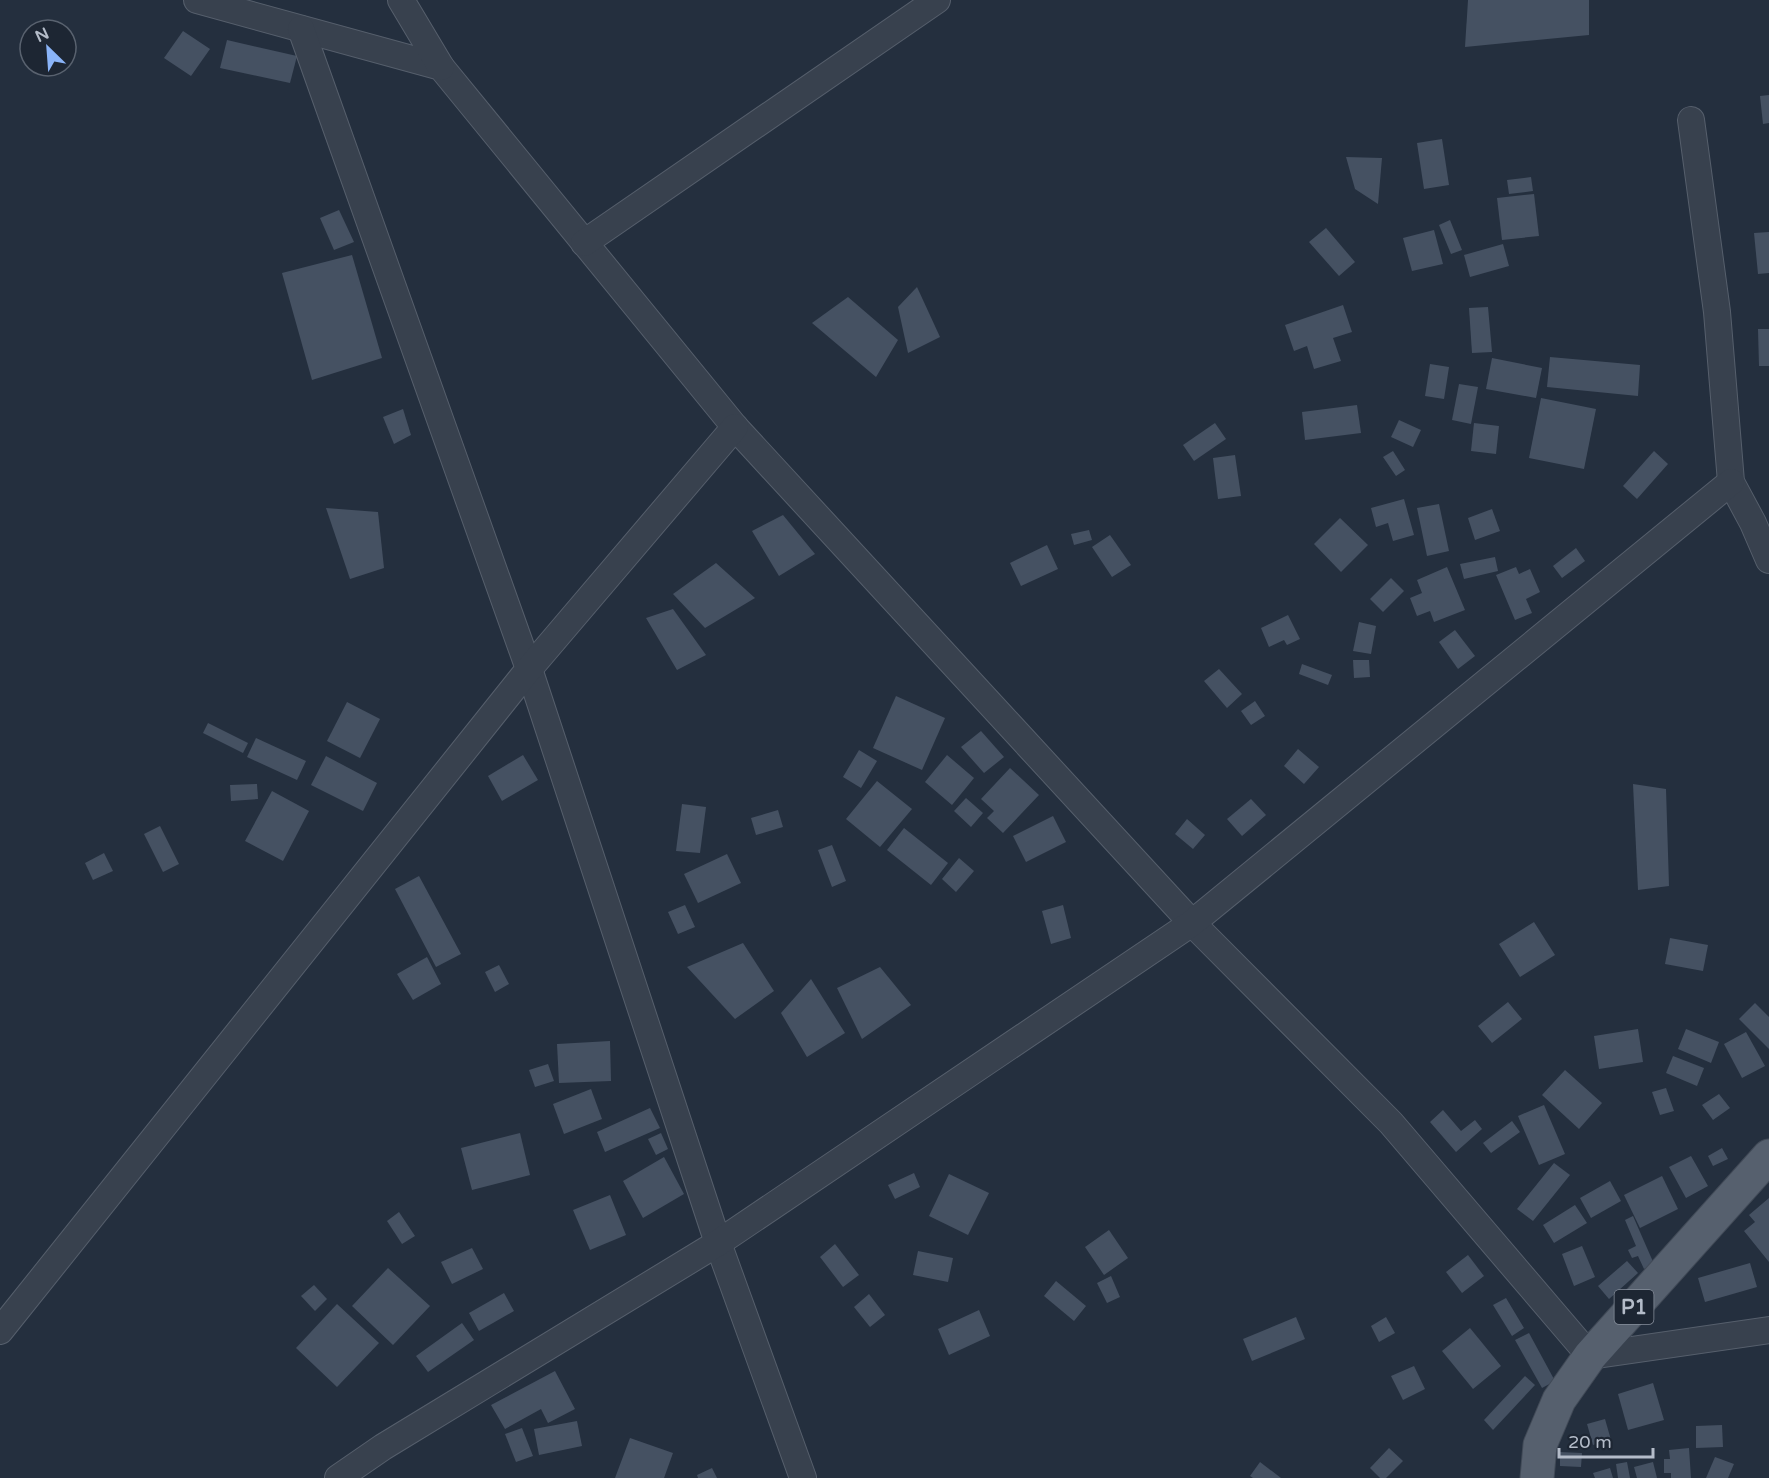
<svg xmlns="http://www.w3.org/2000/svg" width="1769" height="1478" font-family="'Varela Round',sans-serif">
  <rect width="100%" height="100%" fill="#242f3e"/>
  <g fill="#455162">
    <polygon points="1468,0 1589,0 1589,35 1465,47"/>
    <polygon points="183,31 210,49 191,76 164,58"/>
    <polygon points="227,40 297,56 290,83 220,68"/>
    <polygon points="1769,95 1769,123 1763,124 1760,96"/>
    <polygon points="1442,139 1449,185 1424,189 1417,143"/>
    <polygon points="1346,157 1382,158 1378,204 1355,189"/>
    <polygon points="1531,177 1533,191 1509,194 1507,180"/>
    <polygon points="1534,194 1539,236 1502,240 1497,198"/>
    <polygon points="339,210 354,242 334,250 320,218"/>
    <polygon points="1450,220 1462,250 1451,254 1439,225"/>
    <polygon points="1326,228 1355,262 1339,276 1309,242"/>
    <polygon points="1434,230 1443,264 1412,271 1403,238"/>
    <polygon points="1769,232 1769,273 1758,274 1754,233"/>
    <polygon points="1503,244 1509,266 1470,277 1464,255"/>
    <polygon points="352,255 382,358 312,380 282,273"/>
    <polygon points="917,287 940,337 908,353 898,307"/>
    <polygon points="848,297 898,340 876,377 812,323"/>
    <polygon points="1343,305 1352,332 1333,338 1341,361 1314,369 1307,346 1294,351 1285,325"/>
    <polygon points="1488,307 1492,352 1472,353 1469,308"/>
    <polygon points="1758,329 1769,329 1769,366 1759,366"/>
    <polygon points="1550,357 1640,365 1638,396 1547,387"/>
    <polygon points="1492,358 1542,368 1536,398 1486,389"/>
    <polygon points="1430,364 1449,367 1444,399 1425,396"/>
    <polygon points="1459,384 1478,387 1471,424 1452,420"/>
    <polygon points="1541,398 1596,409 1584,469 1529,458"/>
    <polygon points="1357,405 1361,433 1305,440 1302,412"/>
    <polygon points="403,409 411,435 394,444 383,417"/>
    <polygon points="1399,420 1421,430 1413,447 1391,437"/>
    <polygon points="1215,423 1226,439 1194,461 1183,445"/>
    <polygon points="1474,423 1499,426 1496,454 1471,451"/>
    <polygon points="1393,451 1405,470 1396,476 1383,457"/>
    <polygon points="1654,451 1668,464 1637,499 1623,486"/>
    <polygon points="1235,455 1241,496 1218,499 1213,458"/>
    <polygon points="1404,499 1414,535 1393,541 1388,523 1376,527 1371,508"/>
    <polygon points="1439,504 1449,551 1427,556 1417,508"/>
    <polygon points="326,508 378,512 384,568 350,579"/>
    <polygon points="1492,509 1500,531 1475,540 1468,518"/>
    <polygon points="783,515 815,554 779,576 752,531"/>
    <polygon points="1340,518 1368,545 1341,572 1314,544"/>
    <polygon points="1089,530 1092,540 1074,545 1071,534"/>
    <polygon points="1110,535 1131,565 1112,577 1092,547"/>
    <polygon points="1047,545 1058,569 1021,586 1010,563"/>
    <polygon points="1576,548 1585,561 1562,578 1553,566"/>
    <polygon points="1495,557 1498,571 1464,579 1460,564"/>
    <polygon points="716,563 755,598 705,628 673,594"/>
    <polygon points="1447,567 1465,610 1434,622 1430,611 1417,616 1410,598 1422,593 1417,580"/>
    <polygon points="1516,567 1519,574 1530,569 1540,592 1526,599 1532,613 1515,620 1496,575"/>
    <polygon points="1391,578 1404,591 1383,612 1370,599"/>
    <polygon points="673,609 706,655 677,670 646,618"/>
    <polygon points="1288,615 1300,639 1287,645 1284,640 1269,647 1261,628"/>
    <polygon points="1359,622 1376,626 1371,654 1353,651"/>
    <polygon points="1455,630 1475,656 1458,669 1439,642"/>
    <polygon points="1353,660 1369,660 1370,677 1354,678"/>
    <polygon points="1302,664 1332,675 1328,685 1299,674"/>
    <polygon points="1219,669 1242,694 1227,708 1204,681"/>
    <polygon points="896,696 945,718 922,770 873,748"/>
    <polygon points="1255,701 1265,716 1251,725 1241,711"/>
    <polygon points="347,702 380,719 360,758 327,741"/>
    <polygon points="208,723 248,743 243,753 203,733"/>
    <polygon points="981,731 1004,757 984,773 961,747"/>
    <polygon points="256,738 306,761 297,780 247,757"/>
    <polygon points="1298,749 1319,767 1304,784 1284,766"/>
    <polygon points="859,750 877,761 861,788 843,777"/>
    <polygon points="523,755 538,780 502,801 488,776"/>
    <polygon points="947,755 974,778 952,805 925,782"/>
    <polygon points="326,756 377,783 363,811 311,785"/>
    <polygon points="1010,768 1039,795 1003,833 987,818 994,811 981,799"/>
    <polygon points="877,781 912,809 880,847 846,819"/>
    <polygon points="257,784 258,799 231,801 230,785"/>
    <polygon points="1633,784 1666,789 1669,886 1638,890"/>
    <polygon points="272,791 309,811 283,861 245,841"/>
    <polygon points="966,798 983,813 971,827 954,811"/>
    <polygon points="1251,799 1266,815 1242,836 1227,819"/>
    <polygon points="682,804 706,807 700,853 676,851"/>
    <polygon points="778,810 783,827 756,835 751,818"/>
    <polygon points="1053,816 1066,842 1026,862 1013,836"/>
    <polygon points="1187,819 1205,835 1193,849 1175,834"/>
    <polygon points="160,826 179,864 163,872 144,834"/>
    <polygon points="904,828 948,863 931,885 887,850"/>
    <polygon points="832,845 846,881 832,887 818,850"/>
    <polygon points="104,853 113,871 93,880 85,863"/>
    <polygon points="727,854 741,883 698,903 684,874"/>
    <polygon points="959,858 974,871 956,892 942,879"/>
    <polygon points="419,876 461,954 436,967 395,889"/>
    <polygon points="685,905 695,927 678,934 668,912"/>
    <polygon points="1063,905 1071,938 1051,944 1042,911"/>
    <polygon points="1534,922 1555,955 1520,977 1499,944"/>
    <polygon points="1670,938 1708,945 1703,971 1665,964"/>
    <polygon points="743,943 774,991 735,1019 687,967"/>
    <polygon points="427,957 441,984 413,1000 397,974"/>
    <polygon points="499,965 509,984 495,992 485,972"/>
    <polygon points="880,967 911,1005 862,1039 837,988"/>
    <polygon points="811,979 845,1033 807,1057 781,1013"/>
    <polygon points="1508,1002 1522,1019 1492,1043 1478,1026"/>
    <polygon points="1755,1003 1769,1017 1769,1049 1739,1019"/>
    <polygon points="1638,1029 1643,1062 1599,1069 1594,1036"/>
    <polygon points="1686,1029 1719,1042 1711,1063 1678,1049"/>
    <polygon points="1746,1032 1765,1066 1742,1078 1724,1044"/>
    <polygon points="610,1041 611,1081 559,1083 557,1044"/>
    <polygon points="1673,1056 1704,1068 1697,1086 1666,1073"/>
    <polygon points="548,1064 554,1081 535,1087 529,1070"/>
    <polygon points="1565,1070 1602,1103 1579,1129 1542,1095"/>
    <polygon points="1666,1088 1674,1111 1660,1115 1652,1092"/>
    <polygon points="591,1089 602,1119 564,1134 553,1104"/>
    <polygon points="1719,1094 1730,1108 1713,1120 1702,1105"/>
    <polygon points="1544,1105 1565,1154 1539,1165 1518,1116"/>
    <polygon points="650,1108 660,1128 605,1152 597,1132"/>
    <polygon points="1443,1110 1461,1131 1475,1120 1482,1129 1456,1152 1430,1122"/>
    <polygon points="1512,1121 1520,1132 1491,1153 1483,1143"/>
    <polygon points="520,1133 530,1175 472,1190 461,1148"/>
    <polygon points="661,1133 668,1149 656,1155 648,1139"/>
    <polygon points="1722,1148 1728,1159 1713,1166 1708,1156"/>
    <polygon points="1691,1156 1708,1186 1686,1198 1669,1167"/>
    <polygon points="664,1157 684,1194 643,1218 623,1181"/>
    <polygon points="1554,1163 1570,1175 1533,1221 1517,1209"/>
    <polygon points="914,1173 920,1187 895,1199 888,1185"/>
    <polygon points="949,1174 989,1193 968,1235 929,1216"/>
    <polygon points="1662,1176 1678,1209 1640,1228 1624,1195"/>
    <polygon points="1610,1181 1621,1201 1591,1218 1580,1198"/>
    <polygon points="610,1195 626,1235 590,1250 573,1210"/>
    <polygon points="1769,1198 1769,1262 1744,1231 1755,1222 1749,1215"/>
    <polygon points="1575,1205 1587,1223 1554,1243 1543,1225"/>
    <polygon points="399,1212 415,1236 402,1244 387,1221"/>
    <polygon points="1633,1216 1654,1264 1644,1269 1638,1256 1632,1258 1628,1250 1636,1246 1625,1220"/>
    <polygon points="1109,1230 1128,1258 1104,1275 1085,1247"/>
    <polygon points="835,1244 859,1275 843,1287 820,1257"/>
    <polygon points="1582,1246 1595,1277 1574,1286 1562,1254"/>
    <polygon points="472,1248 483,1269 452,1284 441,1262"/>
    <polygon points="918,1251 953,1258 948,1282 913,1275"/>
    <polygon points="1468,1255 1484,1276 1462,1293 1446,1272"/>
    <polygon points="1627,1261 1638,1273 1609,1299 1598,1286"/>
    <polygon points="1750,1263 1757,1287 1705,1302 1698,1278"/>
    <polygon points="388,1268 430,1306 393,1345 352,1306"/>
    <polygon points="1111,1276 1120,1297 1107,1303 1097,1283"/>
    <polygon points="1056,1281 1086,1306 1074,1321 1044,1296"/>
    <polygon points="314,1285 327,1299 315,1311 301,1296"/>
    <polygon points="504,1293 514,1311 479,1331 469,1313"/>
    <polygon points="869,1294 885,1315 870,1327 854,1307"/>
    <polygon points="1506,1298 1524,1328 1512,1336 1493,1305"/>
    <polygon points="337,1304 379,1343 337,1387 296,1348"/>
    <polygon points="979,1310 990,1336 949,1355 938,1329"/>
    <polygon points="1296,1317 1305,1339 1252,1361 1243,1339"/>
    <polygon points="1386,1317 1395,1333 1379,1342 1371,1326"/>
    <polygon points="462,1323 474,1340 428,1372 416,1356"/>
    <polygon points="1470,1328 1501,1366 1473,1389 1442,1351"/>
    <polygon points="1529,1333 1555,1381 1542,1388 1515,1340"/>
    <polygon points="1414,1366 1425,1389 1403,1400 1391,1376"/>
    <polygon points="555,1371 575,1409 548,1423 541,1409 505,1429 491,1405"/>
    <polygon points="1525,1376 1535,1385 1493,1430 1484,1420"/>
    <polygon points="1653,1383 1664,1420 1628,1430 1618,1394"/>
    <polygon points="1605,1419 1611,1440 1593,1445 1587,1424"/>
    <polygon points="577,1421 582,1446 539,1455 534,1429"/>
    <polygon points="1722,1425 1723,1447 1696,1448 1696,1426"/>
    <polygon points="522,1428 533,1456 516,1462 505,1434"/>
    <polygon points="630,1438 673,1453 664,1478 615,1478"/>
    <polygon points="1389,1448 1403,1461 1386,1478 1380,1478 1370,1468"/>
    <polygon points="1689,1448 1691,1478 1671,1478 1671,1473 1664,1473 1664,1459 1670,1459 1669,1450"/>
    <polygon points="1560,1452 1582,1453 1581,1467 1560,1466"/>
    <polygon points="1715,1457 1734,1464 1728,1478 1706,1478"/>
    <polygon points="1260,1462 1281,1478 1253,1478 1250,1476"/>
    <polygon points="1627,1462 1630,1478 1618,1478 1616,1464"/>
    <polygon points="1653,1462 1657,1478 1637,1478 1634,1467"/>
    <polygon points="712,1468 717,1478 698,1478 697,1475"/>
    <polygon points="1610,1468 1613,1478 1595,1478 1593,1473"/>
  </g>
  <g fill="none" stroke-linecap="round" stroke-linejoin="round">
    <defs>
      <g id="minor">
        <polyline points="197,0 441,67 735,427 1192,923 1391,1123 1590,1356 1769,1330"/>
        <polyline points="401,0 441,67"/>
        <polyline points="301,29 529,669 718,1243 803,1478"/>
        <polyline points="1691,120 1717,312 1731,482 1753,523 1769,560"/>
        <polyline points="584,243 937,0"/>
        <polyline points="0,1331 529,669 735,427"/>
        <polyline points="338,1478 383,1447 718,1243 1192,923 1731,482"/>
      </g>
      <polyline id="primary" points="1537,1478 1540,1445 1559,1400 1590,1356 1769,1156"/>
    </defs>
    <use href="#minor" stroke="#565f6c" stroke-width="28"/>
    <use href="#primary" stroke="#414a57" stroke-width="35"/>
    <use href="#minor" stroke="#38414e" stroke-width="26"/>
    <use href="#primary" stroke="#56606e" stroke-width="33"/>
  </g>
  <g text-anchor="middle" stroke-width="4.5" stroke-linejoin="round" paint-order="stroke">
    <rect fill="#1d2633" stroke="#878f9c" stroke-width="1.5" x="1614.5" y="1290" width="39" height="34" rx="4.5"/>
    <g font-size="20" font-weight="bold" fill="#b4bcc9">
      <text x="1634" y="1314">P1</text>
    </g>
  </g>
  <g transform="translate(48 48) rotate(335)"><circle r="28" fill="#1d2633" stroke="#59626f" stroke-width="1.5"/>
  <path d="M0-4.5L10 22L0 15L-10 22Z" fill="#8ab4f8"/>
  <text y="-9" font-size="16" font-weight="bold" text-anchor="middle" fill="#b4bcc9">N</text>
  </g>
  <path d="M1559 1448v9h94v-9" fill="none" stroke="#b4bcc9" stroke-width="3"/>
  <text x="1568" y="1448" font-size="18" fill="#b4bcc9" stroke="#1d2633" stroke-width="4.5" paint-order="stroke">20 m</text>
</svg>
